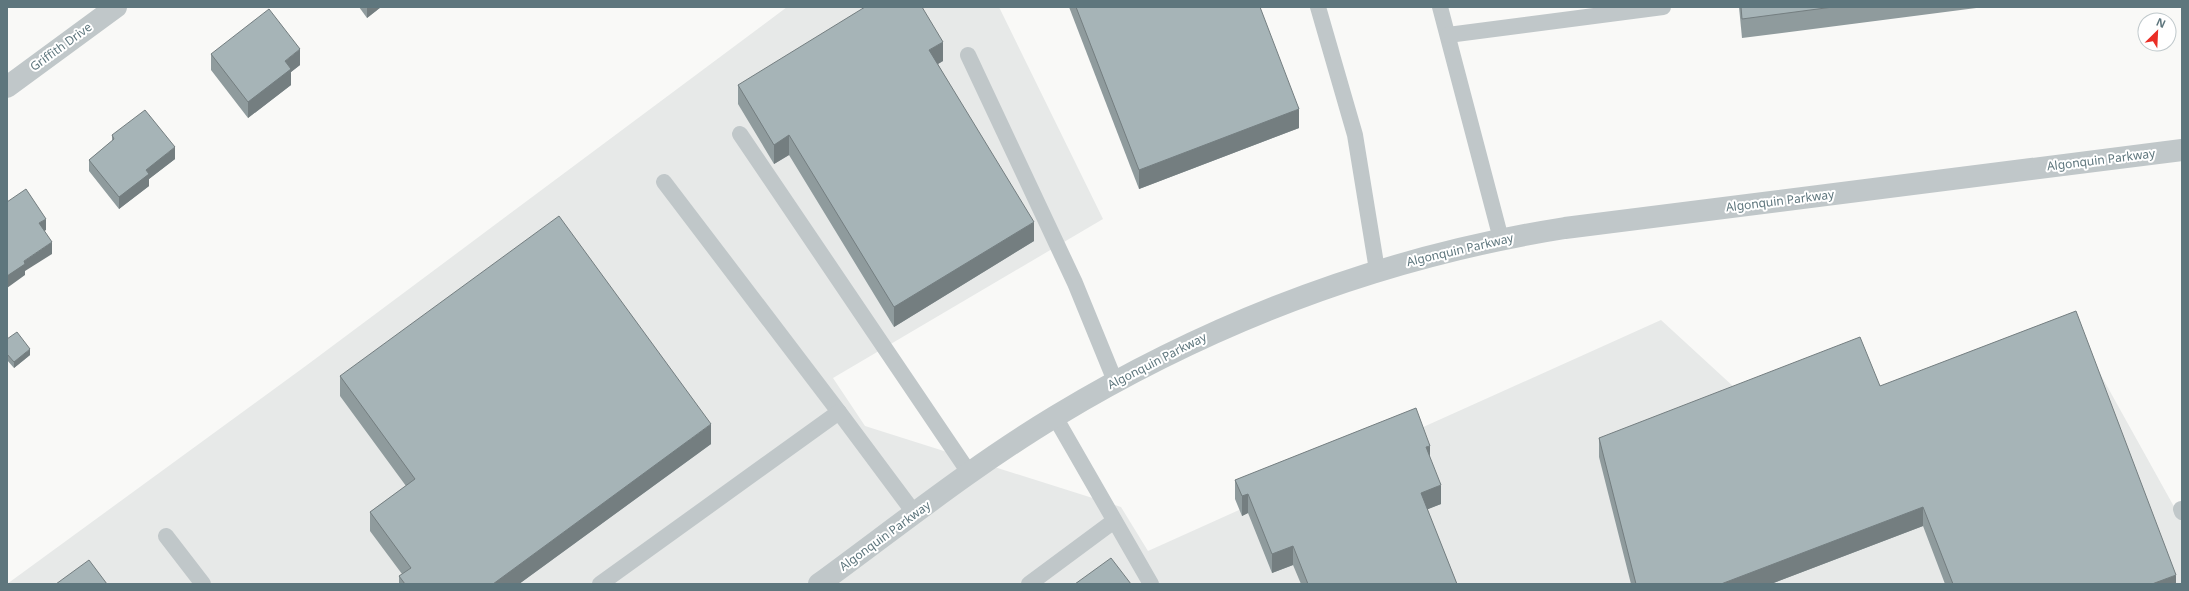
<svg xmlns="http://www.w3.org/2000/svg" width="2189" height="591" font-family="'Noto Sans',sans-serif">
  <rect width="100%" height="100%" fill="#f9f9f7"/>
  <polygon fill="#e7e9e8" points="787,7 999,7 1103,219 833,378 865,426 1121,507 1148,551 1661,320 1747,399 1874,408 2077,332 2182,521 2182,584 7,584 307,365"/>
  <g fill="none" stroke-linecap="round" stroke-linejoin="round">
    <g stroke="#c0c7c9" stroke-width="16">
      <polyline points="1318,7 1355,135 1377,270"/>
      <polyline points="1440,7 1501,239"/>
      <polyline points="1448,35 1663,7"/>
      <polyline points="968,55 1075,283 1115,381"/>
      <polyline points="740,134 970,474"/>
      <polyline points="664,182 839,412"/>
      <polyline points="1055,417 1151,584"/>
      <polyline points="2181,509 2182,512"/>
      <polyline points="166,536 203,584"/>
      <polyline points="600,584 839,412 915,514"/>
      <polyline points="1029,584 1114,521"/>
    </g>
    <polyline stroke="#c0c7c9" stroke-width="22" points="7,87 116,7"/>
    <path stroke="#c0c7c9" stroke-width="22" d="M819,584C897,527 973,466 1056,416C1215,320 1382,257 1565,228L2182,150"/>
  </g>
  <g fill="#8f9b9d">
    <polygon points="359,7 381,7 367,18"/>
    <polygon points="1069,7 1260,7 1299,128 1139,189"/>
    <polygon points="1739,7 1984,7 1742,38"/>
    <polygon points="211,54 300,65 291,72 291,85 248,118 211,70"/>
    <polygon points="943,61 938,64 1034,241 894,327 789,155 774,164 738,104 738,85"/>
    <polygon points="112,135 175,159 149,179 149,186 119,209 89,171 89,160 112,141"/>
    <polygon points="7,339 30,355 14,368 7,360"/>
    <polygon points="340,376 711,444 519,584 399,584 399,576 402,574 370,531 370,512 406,486 340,396"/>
    <polygon points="1880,386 2176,584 1945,584 1923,526 1771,584 1631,584 1599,457 1599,438"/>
    <polygon points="1430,459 1441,504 1427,509 1457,584 1301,584 1293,565 1272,573 1248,513 1242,516 1235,499 1235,480"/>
  </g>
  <g fill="#747e80">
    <polygon points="367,7 381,7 367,18"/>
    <polygon points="943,42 943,61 929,69 929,50"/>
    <polygon points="300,49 300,65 291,72 291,85 248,118 248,102 285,61"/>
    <polygon points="1299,109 1299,128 1139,189 1139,170"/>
    <polygon points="789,135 789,155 774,164 774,145"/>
    <polygon points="175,147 175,159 149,179 149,186 119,209 119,197 146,170"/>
    <polygon points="46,219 46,230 39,235 39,223"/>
    <polygon points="1034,222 1034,241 894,327 894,307"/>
    <polygon points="52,242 52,254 25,271 25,275 7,288 7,276 24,261"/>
    <polygon points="30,349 30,355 14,368 14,362"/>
    <polygon points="711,424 711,444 519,584 493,584"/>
    <polygon points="1430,446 1430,465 1426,447"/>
    <polygon points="1441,485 1441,504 1421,512 1421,493"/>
    <polygon points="1248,494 1248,513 1242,516 1242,496"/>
    <polygon points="1923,507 1923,526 1771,584 1721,584"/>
    <polygon points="1293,546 1293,565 1272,573 1272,554"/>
    <polygon points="2176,575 2176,584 2152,584"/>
  </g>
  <g fill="#a6b4b7" stroke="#747e80">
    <polygon points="865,7 922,7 943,42 929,50 1034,222 894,307 789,135 774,145 738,85"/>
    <polygon points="1076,7 1260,7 1299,109 1139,170"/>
    <polygon points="1741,7 1833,7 1742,19"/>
    <polygon points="269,9 300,49 285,61 291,69 248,102 211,54"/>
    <polygon points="145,110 175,147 146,170 149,174 119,197 89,160 114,139 112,135"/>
    <polygon points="26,189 46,219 39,223 52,242 24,261 25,264 7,276 7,202"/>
    <polygon points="559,216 711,424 493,584 405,584 399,576 411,568 370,512 415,479 340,376"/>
    <polygon points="2076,311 2176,575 2152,584 1953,584 1923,507 1721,584 1636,584 1599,438 1860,337 1880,386"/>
    <polygon points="17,332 30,349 14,362 7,354 7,339"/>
    <polygon points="1416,408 1430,446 1426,447 1441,485 1421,493 1457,584 1308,584 1293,546 1272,554 1248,494 1242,496 1235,480"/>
    <polygon points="1111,558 1131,584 1075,584"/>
    <polygon points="89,560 107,584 56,584"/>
  </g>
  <g text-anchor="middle" stroke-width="4" stroke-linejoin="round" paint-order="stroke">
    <g font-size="12" fill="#5e767d" stroke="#fff">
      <text transform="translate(61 47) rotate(-36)" y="4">Griffith Drive</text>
      <text transform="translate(2101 160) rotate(-7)" y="4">Algonquin Parkway</text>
      <text transform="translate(1780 201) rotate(-7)" y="4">Algonquin Parkway</text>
      <text transform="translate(1460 250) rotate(-13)" y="4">Algonquin Parkway</text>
      <text transform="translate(1157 361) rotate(-27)" y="4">Algonquin Parkway</text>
      <text transform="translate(885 536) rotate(-36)" y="4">Algonquin Parkway</text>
    </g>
  </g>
  <rect width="2189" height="591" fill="none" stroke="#5e767d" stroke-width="16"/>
  <g transform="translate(2157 32) rotate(24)"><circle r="19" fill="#ffffff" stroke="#bfc8cb"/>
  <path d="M0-3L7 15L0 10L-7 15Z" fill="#ea2e26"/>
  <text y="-6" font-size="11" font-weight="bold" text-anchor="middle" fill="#5e767d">N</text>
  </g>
</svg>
